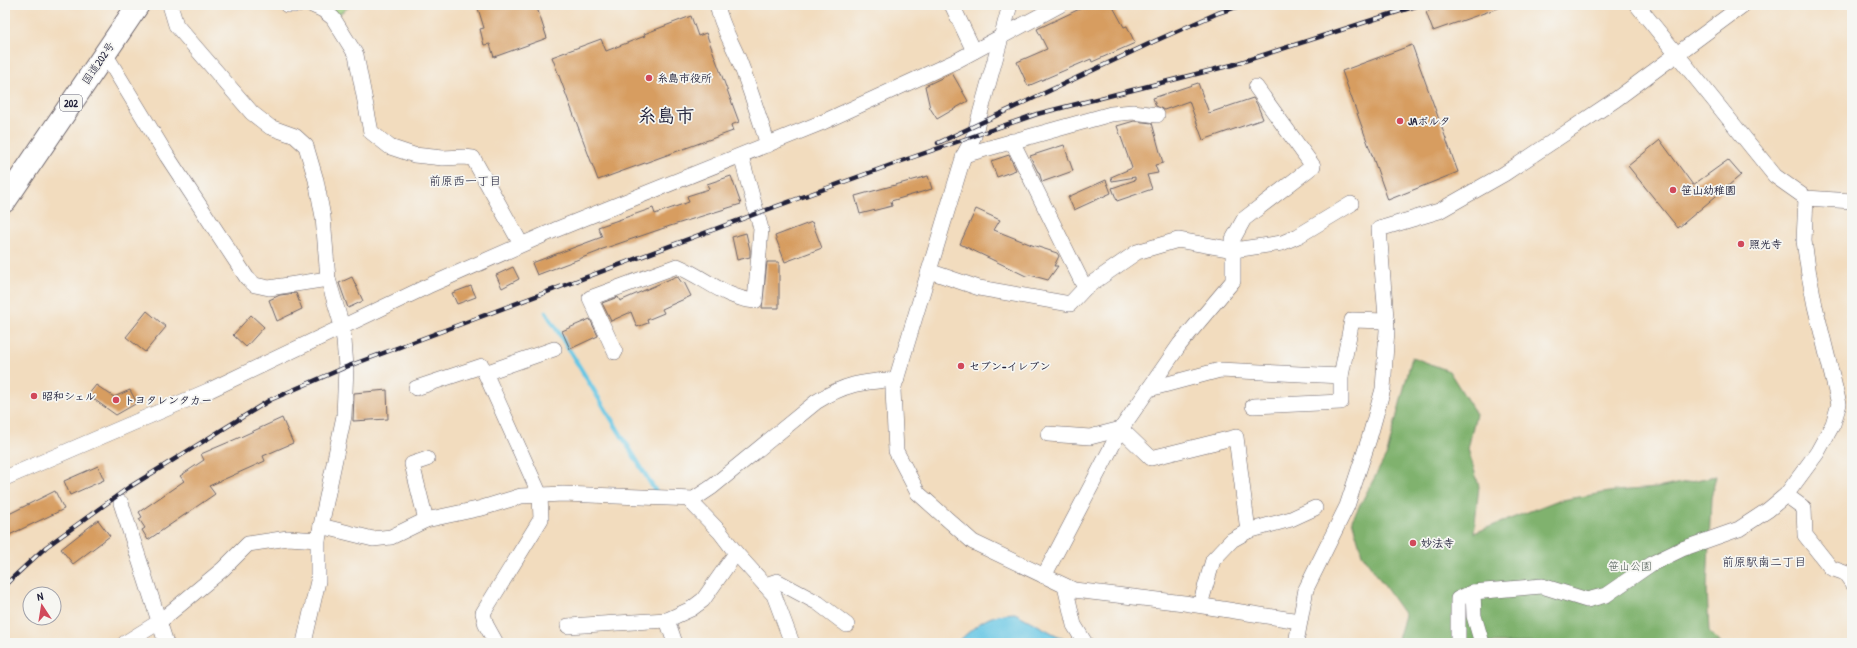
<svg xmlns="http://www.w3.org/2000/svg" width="1857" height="648" font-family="'Patrick Hand','Klee One',sans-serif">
  <rect width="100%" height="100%" fill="#f6f6f2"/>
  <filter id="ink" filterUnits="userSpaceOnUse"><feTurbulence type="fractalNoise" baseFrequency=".025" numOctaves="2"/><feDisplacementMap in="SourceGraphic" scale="8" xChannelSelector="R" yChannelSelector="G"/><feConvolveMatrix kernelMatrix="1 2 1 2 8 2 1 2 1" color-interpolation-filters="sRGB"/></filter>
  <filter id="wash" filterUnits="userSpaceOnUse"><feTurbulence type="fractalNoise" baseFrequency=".012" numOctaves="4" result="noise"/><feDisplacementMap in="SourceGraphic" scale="16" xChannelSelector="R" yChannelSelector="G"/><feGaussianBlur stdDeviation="0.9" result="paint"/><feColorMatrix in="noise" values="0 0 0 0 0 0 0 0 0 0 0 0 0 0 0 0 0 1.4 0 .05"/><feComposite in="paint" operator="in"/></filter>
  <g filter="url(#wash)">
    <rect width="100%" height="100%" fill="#f2dcbe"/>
    <polygon fill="#a1d07f" stroke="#62795d" points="326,5 352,5 336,16"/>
    <polygon fill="#80b26e" stroke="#516a54" points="1412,357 1449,371 1476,414 1468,449 1479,486 1474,533 1556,501 1615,491 1657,488 1716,476 1711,498 1707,590 1709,632 1720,643 1397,643 1405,615 1362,554 1352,520 1387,454"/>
    <path fill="#65c6e4" stroke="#447490" d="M1015,613L1071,643H956C978,625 985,614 1015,613Z"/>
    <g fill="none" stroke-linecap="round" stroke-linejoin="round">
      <polyline stroke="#65c6e4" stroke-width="4.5" points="546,312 656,492"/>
    </g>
    <g id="blocks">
      <g fill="#d79d60">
        <polygon points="477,5 536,5 547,38 494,57 490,44 484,45 480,29 484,28"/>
        <polygon points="1088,5 1112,5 1124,27 1127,26 1135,43 1092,62 1091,59 1028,86 1017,62 1047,49 1037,29"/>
        <polygon points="1446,5 1501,5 1501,7 1433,31 1426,12"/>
        <polygon points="691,16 698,36 706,33 739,122 731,125 733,131 598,180 552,57 601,39 606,51 645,36 644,34"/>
        <polygon points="1412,45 1458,172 1388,200 1342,71"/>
        <polygon points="952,73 968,101 937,119 930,108 925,86"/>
        <polygon points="1198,83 1209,113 1253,98 1257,104 1263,119 1203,140 1189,101 1164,110 1156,106 1153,98"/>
        <polygon points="1134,121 1152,123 1163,163 1155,165 1158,173 1147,175 1152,189 1117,201 1112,188 1135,180 1135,177 1112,181 1111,177 1132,168 1117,126"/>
        <polygon points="1660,140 1693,185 1728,160 1741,175 1678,228 1628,166"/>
        <polygon points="1064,145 1073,171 1042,182 1039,172 1038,172 1030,156"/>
        <polygon points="1009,155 1016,170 997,177 991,161"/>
        <polygon points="731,176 741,204 670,226 600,250 600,251 537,275 532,263 602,237 598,227 653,208 655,214 689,202 687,196 709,189 707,184"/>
        <polygon points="928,176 932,189 891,201 892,206 860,214 855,196"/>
        <polygon points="1106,180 1111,193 1074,210 1068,197"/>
        <polygon points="976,209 1000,220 994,230 1032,245 1057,253 1059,256 1054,266 1058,266 1048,280 1030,275 1026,276 960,244"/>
        <polygon points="812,222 822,248 785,262 775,236"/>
        <polygon points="746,233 750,250 750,257 737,260 732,237"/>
        <polygon points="767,262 779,262 779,308 762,308"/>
        <polygon points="513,267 519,279 502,288 496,275"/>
        <polygon points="677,276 682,283 684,282 691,296 662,309 664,313 647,320 648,323 637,327 631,312 611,321 602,303 618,297 620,301"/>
        <polygon points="352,277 363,301 348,308 339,283"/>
        <polygon points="471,286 476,297 457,304 452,293"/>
        <polygon points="296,293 302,309 277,321 269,300 280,295"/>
        <polygon points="147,311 166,327 145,352 126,337"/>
        <polygon points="251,315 264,327 246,347 233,335"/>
        <polygon points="590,319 598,336 570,349 562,331"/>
        <polygon points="96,385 114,397 130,390 137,403 116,415 88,395"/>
        <polygon points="387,390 388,419 353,421 354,393"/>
        <polygon points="282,418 293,443 263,456 265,461 209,486 215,494 148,540 142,530 145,528 139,519 142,517 139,512 184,481 180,476 204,460 201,454 236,439"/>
        <polygon points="98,466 104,480 70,495 64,481"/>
        <polygon points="55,491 64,509 5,537 5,516"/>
        <polygon points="98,520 110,536 73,564 61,549"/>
      </g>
    </g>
  </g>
  <g filter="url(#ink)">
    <use href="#blocks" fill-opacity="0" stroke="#6b6369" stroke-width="1"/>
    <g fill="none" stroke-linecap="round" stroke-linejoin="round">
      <defs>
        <g id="minor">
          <polyline points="170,5 176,25 252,113 270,127 295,136 306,146 316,180 323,217 328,279 342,326 344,340 346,367 344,416 318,540 318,581 304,643"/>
          <polyline points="287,5 298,5"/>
          <polyline points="312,5 323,10 333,18 356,55 371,132 390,147 414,155 443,158 464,157 473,158 521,244"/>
          <path d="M717,5C721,25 731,41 739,60C750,88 759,117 768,145"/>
          <polyline points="952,5 974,51"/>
          <polyline points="1010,5 974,136 964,155 893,390 896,451 918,493 973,542 1074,590 1184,603 1299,621"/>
          <polyline points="1637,5 1775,176 1806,198 1852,201"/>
          <polyline points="105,54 167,156 247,278 255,285 269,288 328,279"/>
          <polyline points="1012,141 1085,288"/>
          <polyline points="964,155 1111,114 1133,112 1157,115"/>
          <polyline points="929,271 979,288 1070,304 1085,288 1137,252 1178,240 1234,250 1282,243 1298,236 1351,204"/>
          <path d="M615,352L590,298L677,266C704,277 724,298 755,301L761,229L741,156"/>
          <polyline points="485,373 554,349"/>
          <polyline points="416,388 482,366 540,495 541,519 483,613 486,625 496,643"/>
          <polyline points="1149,389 1220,370 1341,376 1352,320 1387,321"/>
          <polyline points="1253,406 1341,402 1341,376"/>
          <polyline points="1048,434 1090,437 1121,429 1151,458 1236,437 1248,531"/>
          <polyline points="5,478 210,390 428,286 555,230 823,122 956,61 1060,5"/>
          <polyline points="1786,495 1804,508 1805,535 1831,568 1845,573 1852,583"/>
          <polyline points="689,500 720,532 736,553 774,595 792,643"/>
          <polyline points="121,503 166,643"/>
          <polyline points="426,520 412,464 427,459"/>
          <path d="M321,526L373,539L391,537L426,520L482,508L521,496L563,494L694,499L712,487L816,402C846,383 862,382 897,379"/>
          <polyline points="1044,576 1121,429 1180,344 1233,281 1233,239 1244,219 1313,166 1256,87"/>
          <polyline points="765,585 777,581 818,603 847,625"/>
          <polyline points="1065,586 1074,625 1085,643"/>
          <polyline points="1473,592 1474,616 1482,643"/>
          <polyline points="1200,605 1213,560 1232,540 1248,531 1291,519 1315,508"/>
          <polyline points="568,626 667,620"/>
          <polyline points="125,643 159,622 223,569 248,544 288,538 318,540"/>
          <polyline points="675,643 667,620 691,609 703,600 736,553"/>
          <polyline points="1296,643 1306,589 1347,506 1369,439 1383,389 1387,330 1379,229 1439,211 1504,174 1615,100 1743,5"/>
          <polyline points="1458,643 1458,599 1473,592 1542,586 1587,600 1606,595 1651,564 1682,549 1739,529 1768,510 1786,495 1817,453 1833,424 1839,404 1815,306 1809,275 1804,241 1806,198"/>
        </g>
        <polyline id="highway" points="5,201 138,5"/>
      </defs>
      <use href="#minor" stroke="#6b6369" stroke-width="16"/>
      <use href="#highway" stroke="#6b6369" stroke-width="24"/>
      <use href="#minor" stroke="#fff" stroke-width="15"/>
      <use href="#highway" stroke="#fff" stroke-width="22"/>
      <defs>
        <g id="rail">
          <polyline points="938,143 1155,41 1218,13 1242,5"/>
          <polyline points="5,585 46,547 128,488 270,400 346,367 758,213 899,162 1037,114 1232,65 1419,5"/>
        </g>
      </defs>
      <use href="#rail" stroke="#22223b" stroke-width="4.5"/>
      <use href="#rail" stroke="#f6f6f2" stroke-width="3" stroke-dasharray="9" stroke-linecap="butt"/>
    </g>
  </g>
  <g fill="#d1495b" stroke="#f6f6f2" stroke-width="1.5">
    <circle cx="649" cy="78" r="4"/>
    <circle cx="1400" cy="121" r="4"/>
    <circle cx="1673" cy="190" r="4"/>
    <circle cx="1741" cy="244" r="4"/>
    <circle cx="961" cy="366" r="4"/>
    <circle cx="34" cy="396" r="4"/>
    <circle cx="116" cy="400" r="4"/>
    <circle cx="1413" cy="543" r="4"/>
  </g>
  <g text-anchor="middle" stroke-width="3.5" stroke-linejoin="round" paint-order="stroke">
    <rect fill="#f6f6f2" stroke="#626272" stroke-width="1" x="60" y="95" width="22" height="16" rx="3"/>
    <g font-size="10" font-weight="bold" fill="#22223b">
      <text x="71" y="107">202</text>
    </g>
    <g font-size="11" fill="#22223b" stroke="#f6f6f2">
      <text transform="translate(98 63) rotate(-56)" y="4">国道202号</text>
    </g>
    <g font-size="11" font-weight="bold" fill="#22223b" stroke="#f6f6f2" text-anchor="start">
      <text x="657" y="82">糸島市役所</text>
      <text x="1408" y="125">JAポルタ</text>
      <text x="1681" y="194">笹山幼稚園</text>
      <text x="1749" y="248">照光寺</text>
      <text x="969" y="370">セブン-イレブン</text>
      <text x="42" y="400">昭和シェル</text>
      <text x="124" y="404">トヨタレンタカー</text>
      <text x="1421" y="547">妙法寺</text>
    </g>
    <g font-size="11" fill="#48564f" stroke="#f6f6f2">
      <text x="1630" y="570">笹山公園</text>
    </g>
    <g font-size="12" fill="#22223b" stroke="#f6f6f2">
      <text x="465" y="185">前原西一丁目</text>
      <text x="1764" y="566">前原駅南二丁目</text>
    </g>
    <g font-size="19" font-weight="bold" fill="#22223b" stroke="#f6f6f2">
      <text x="666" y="122">糸島市</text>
    </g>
  </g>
  <rect width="1857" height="648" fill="none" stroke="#f6f6f2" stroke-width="20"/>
  <g transform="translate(42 606) rotate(348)"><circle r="19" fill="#f6f6f2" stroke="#a1a1a9"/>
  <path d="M0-3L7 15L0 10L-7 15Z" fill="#d1495b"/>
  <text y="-6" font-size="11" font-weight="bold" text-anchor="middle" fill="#22223b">N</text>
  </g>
</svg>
